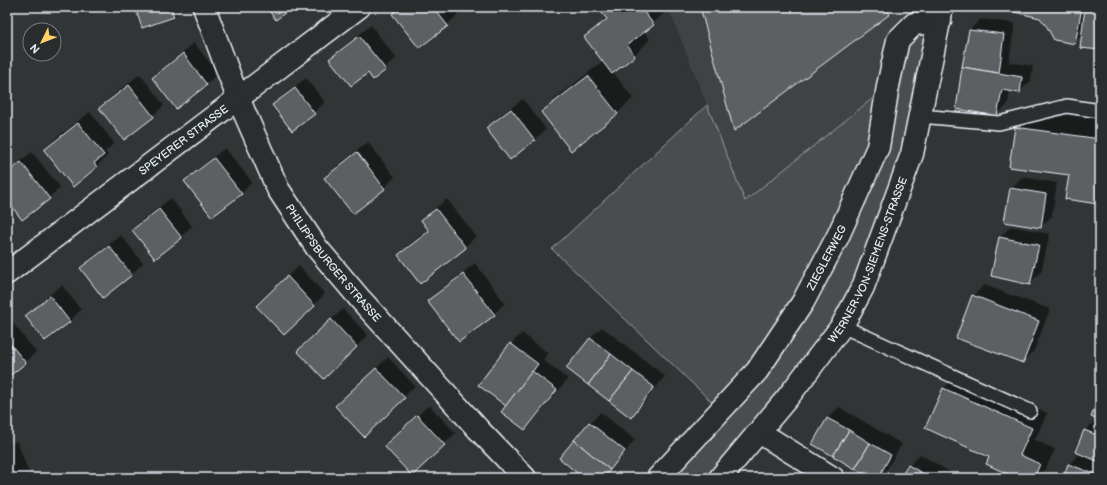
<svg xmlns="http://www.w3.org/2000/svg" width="1107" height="485" font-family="'Balsamiq Sans',sans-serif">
  <rect width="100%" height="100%" fill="#323536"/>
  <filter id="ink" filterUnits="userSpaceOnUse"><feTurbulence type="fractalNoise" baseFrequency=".025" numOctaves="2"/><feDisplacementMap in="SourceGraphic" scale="8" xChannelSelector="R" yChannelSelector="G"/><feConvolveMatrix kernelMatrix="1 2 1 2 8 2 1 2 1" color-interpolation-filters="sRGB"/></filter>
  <g filter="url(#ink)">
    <polygon fill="#3f4244" points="668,7 916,7 873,98 745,201"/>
    <polygon fill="#494d4f" stroke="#989fa4" points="940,21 863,287 720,478 658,478 720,410 552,249 707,105 745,201 888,86 898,40"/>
    <g fill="#0007">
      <polygon points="136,7 183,7 174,16"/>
      <polygon points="400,7 453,7 458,14 447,25 393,14"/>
      <polygon points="607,7 668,7 669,8 653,24 644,31 650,39 635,55 613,72 633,98 617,114 542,112 558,96 603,61 585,38 607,17"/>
      <polygon points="701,7 895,7 889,13 735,129"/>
      <polygon points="1012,7 1100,7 1100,49 1082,35 1074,43 1041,17"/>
      <polygon points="981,19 1015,23 1009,62 1033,66 1031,81 1019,92 1010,90 1008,104 997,115 957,108 969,30"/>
      <polygon points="371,25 396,58 385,69 368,72 331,59 342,48"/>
      <polygon points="194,43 218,73 207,84 176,108 153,78 164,67"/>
      <polygon points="140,74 164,105 153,116 100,108 111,97"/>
      <polygon points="306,78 325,102 314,113 274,105 285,94"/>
      <polygon points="523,99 546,129 534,140 487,129 498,117"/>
      <polygon points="1035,108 1100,117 1100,200 1098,203 1070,174 1016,128"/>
      <polygon points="90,112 114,143 105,152 108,155 96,167 45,150 56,138"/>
      <polygon points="368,142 395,177 384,188 326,178 337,166"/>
      <polygon points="225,148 252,182 241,194 186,181 197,170"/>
      <polygon points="32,152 60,187 49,198 7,199 7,172"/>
      <polygon points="1022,177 1057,183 1052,216 1040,227 1011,188"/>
      <polygon points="171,198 192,226 181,237 134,230 145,218"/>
      <polygon points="447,199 476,236 465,247 399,255 410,244 429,229 422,221 434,209"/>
      <polygon points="7,219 14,229 7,236"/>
      <polygon points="1011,226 1050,234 1041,272 1030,283 992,276 1000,237"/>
      <polygon points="121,235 143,263 132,274 103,297 81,269 92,257"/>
      <polygon points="475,263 505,303 494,314 429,301 440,290"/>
      <polygon points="299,266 325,294 284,334 268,294"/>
      <polygon points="62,285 81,310 70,321 45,340 26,316 37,305"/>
      <polygon points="984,285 1050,309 1034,351 1023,362 973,296"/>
      <polygon points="343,309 368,335 324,378 309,340"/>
      <polygon points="10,319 36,352 25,363 7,376 7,322"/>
      <polygon points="602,327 665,376 642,405 631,417 590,338"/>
      <polygon points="522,333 548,353 543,360 568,379 536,418 525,429 511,344"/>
      <polygon points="388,357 415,386 404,397 348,395"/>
      <polygon points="959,373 1047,413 1035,440 1055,449 1046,468 1036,478 1018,478 990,457 944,388"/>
      <polygon points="1100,397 1100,478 1064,478 1069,464 1080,453 1085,431 1097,418"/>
      <polygon points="429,405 456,433 412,475 396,435"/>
      <polygon points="839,407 902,444 887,469 878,478 872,478 813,443 828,418"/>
      <polygon points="601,412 635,440 603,478 585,478 590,423"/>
      <polygon points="17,441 31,478 7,478 7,445"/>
      <polygon points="920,454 960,478 901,478 909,466"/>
      <polygon points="802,468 814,478 792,478"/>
      <polygon points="494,474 497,478 490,478"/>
    </g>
    <g fill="#5c6063" stroke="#e8f1f8">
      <polygon points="135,7 171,7 174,17 142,28"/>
      <polygon points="266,7 292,7 276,20"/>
      <polygon points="400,7 433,7 448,26 419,48 392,14"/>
      <polygon points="607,7 640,7 654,25 627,45 635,56 612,74 584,37 607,19 601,12"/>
      <polygon points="700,7 886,7 885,8 890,14 734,131"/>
      <polygon points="1011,7 1082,7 1075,44 1054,40 1047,27 1040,18 1010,11"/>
      <polygon points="1085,7 1100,7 1100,50 1080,48"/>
      <polygon points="969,30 1004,34 999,73 962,67"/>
      <polygon points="359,36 386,70 373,80 368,73 351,86 329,59"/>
      <polygon points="183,53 207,85 176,109 152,78"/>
      <polygon points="962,67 1022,77 1020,93 1002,90 997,116 956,109"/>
      <polygon points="588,76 618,114 571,151 541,112"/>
      <polygon points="129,85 154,117 124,140 99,108"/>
      <polygon points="295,88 315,114 292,131 272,105"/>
      <polygon points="511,109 535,140 510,160 486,128"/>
      <polygon points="78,123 104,155 94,163 97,167 73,187 44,150"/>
      <polygon points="1015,127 1100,139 1100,188 1098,204 1065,199 1069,175 1009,167"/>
      <polygon points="357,152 385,189 353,214 324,178"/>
      <polygon points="214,158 242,194 212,217 184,181"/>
      <polygon points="21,162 50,199 22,220 7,200 7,173"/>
      <polygon points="1010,188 1046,194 1041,228 1004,222"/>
      <polygon points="159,209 182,238 155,259 132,230"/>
      <polygon points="436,209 466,248 420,284 398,255 429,231 421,220"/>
      <polygon points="999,237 1039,245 1030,285 991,276"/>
      <polygon points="109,246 132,275 103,298 80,268"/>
      <polygon points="463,274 495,315 459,342 427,301"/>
      <polygon points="287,276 315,306 284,335 256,306"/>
      <polygon points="972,295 1039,321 1023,363 956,338"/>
      <polygon points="50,296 70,322 45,341 25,316"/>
      <polygon points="331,319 357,347 324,379 297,351"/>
      <polygon points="590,338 611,354 588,385 566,368"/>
      <polygon points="7,340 26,363 7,378"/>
      <polygon points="510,343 538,364 506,406 478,385"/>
      <polygon points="611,354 633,371 609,401 588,385"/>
      <polygon points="376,368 405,398 364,437 335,406"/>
      <polygon points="532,371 557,390 525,430 501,412"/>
      <polygon points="633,371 654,387 631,418 609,401"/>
      <polygon points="943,388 1032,428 1020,455 1040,464 1034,478 1016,478 986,464 989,457 925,428"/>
      <polygon points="1100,395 1100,421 1091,417"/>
      <polygon points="417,415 445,445 412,476 384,446"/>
      <polygon points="827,418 849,430 833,456 812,444"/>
      <polygon points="589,422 625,451 610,470 574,440"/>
      <polygon points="849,430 870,443 855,469 833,456"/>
      <polygon points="1084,430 1100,436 1100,462 1075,452"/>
      <polygon points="574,440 610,470 603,478 583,478 559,458"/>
      <polygon points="870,443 891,455 878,478 870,478 855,469"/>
      <polygon points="1068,464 1100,476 1100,478 1063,478"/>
      <polygon points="908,465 929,477 929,478 900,478"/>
    </g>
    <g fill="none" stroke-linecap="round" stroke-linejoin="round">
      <defs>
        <g id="lane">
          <polyline points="920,116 999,123 1067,106 1100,111"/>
          <polyline points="842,326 1030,411"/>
        </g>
        <g id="street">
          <path id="s1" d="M204,7L238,98L278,189L317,248L361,300L478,429L525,478"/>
          <path id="s2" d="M7,273L359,7"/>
          <polyline points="759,432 833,478"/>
          <path id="s3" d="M658,478L757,371L803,302L838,236L878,147L888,86L898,40L914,24L940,21"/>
        </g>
        <g id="secondary">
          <path id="s4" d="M720,478L788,397L842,326L863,287L912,154L942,7"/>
        </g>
      </defs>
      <use href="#lane" stroke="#e8f1f8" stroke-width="16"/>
      <use href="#street" stroke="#e8f1f8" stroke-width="25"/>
      <use href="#secondary" stroke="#e8f1f8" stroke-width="25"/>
      <use href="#lane" stroke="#2a2d2e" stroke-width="13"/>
      <use href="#street" stroke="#2a2d2e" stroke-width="22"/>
      <use href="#secondary" stroke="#2a2d2e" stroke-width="22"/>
    </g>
  </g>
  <g text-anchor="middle" stroke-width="3" stroke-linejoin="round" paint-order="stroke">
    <g font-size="11" fill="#e8f1f8" stroke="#2a2d2e">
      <text dy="4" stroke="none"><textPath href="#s2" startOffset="221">SPEYERER STRASSE</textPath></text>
      <text dy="4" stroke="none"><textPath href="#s3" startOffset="279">ZIEGLERWEG</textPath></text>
      <text dy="4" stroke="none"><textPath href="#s4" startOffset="266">WERNER-VON-SIEMENS-STRASSE</textPath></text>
      <text dy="4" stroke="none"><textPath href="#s1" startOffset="289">PHILIPPSBURGER STRASSE</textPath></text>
    </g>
  </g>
  <rect width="1107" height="485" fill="none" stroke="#2a2d2e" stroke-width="24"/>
  <rect x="12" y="12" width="1083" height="461" fill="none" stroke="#e8f1f8" stroke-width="1.5" filter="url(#ink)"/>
  <g transform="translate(42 42) rotate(227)"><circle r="19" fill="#2a2d2e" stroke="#767b7f"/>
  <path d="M0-3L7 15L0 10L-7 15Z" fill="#ffd166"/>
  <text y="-6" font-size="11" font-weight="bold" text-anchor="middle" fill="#e8f1f8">N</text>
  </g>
</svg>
